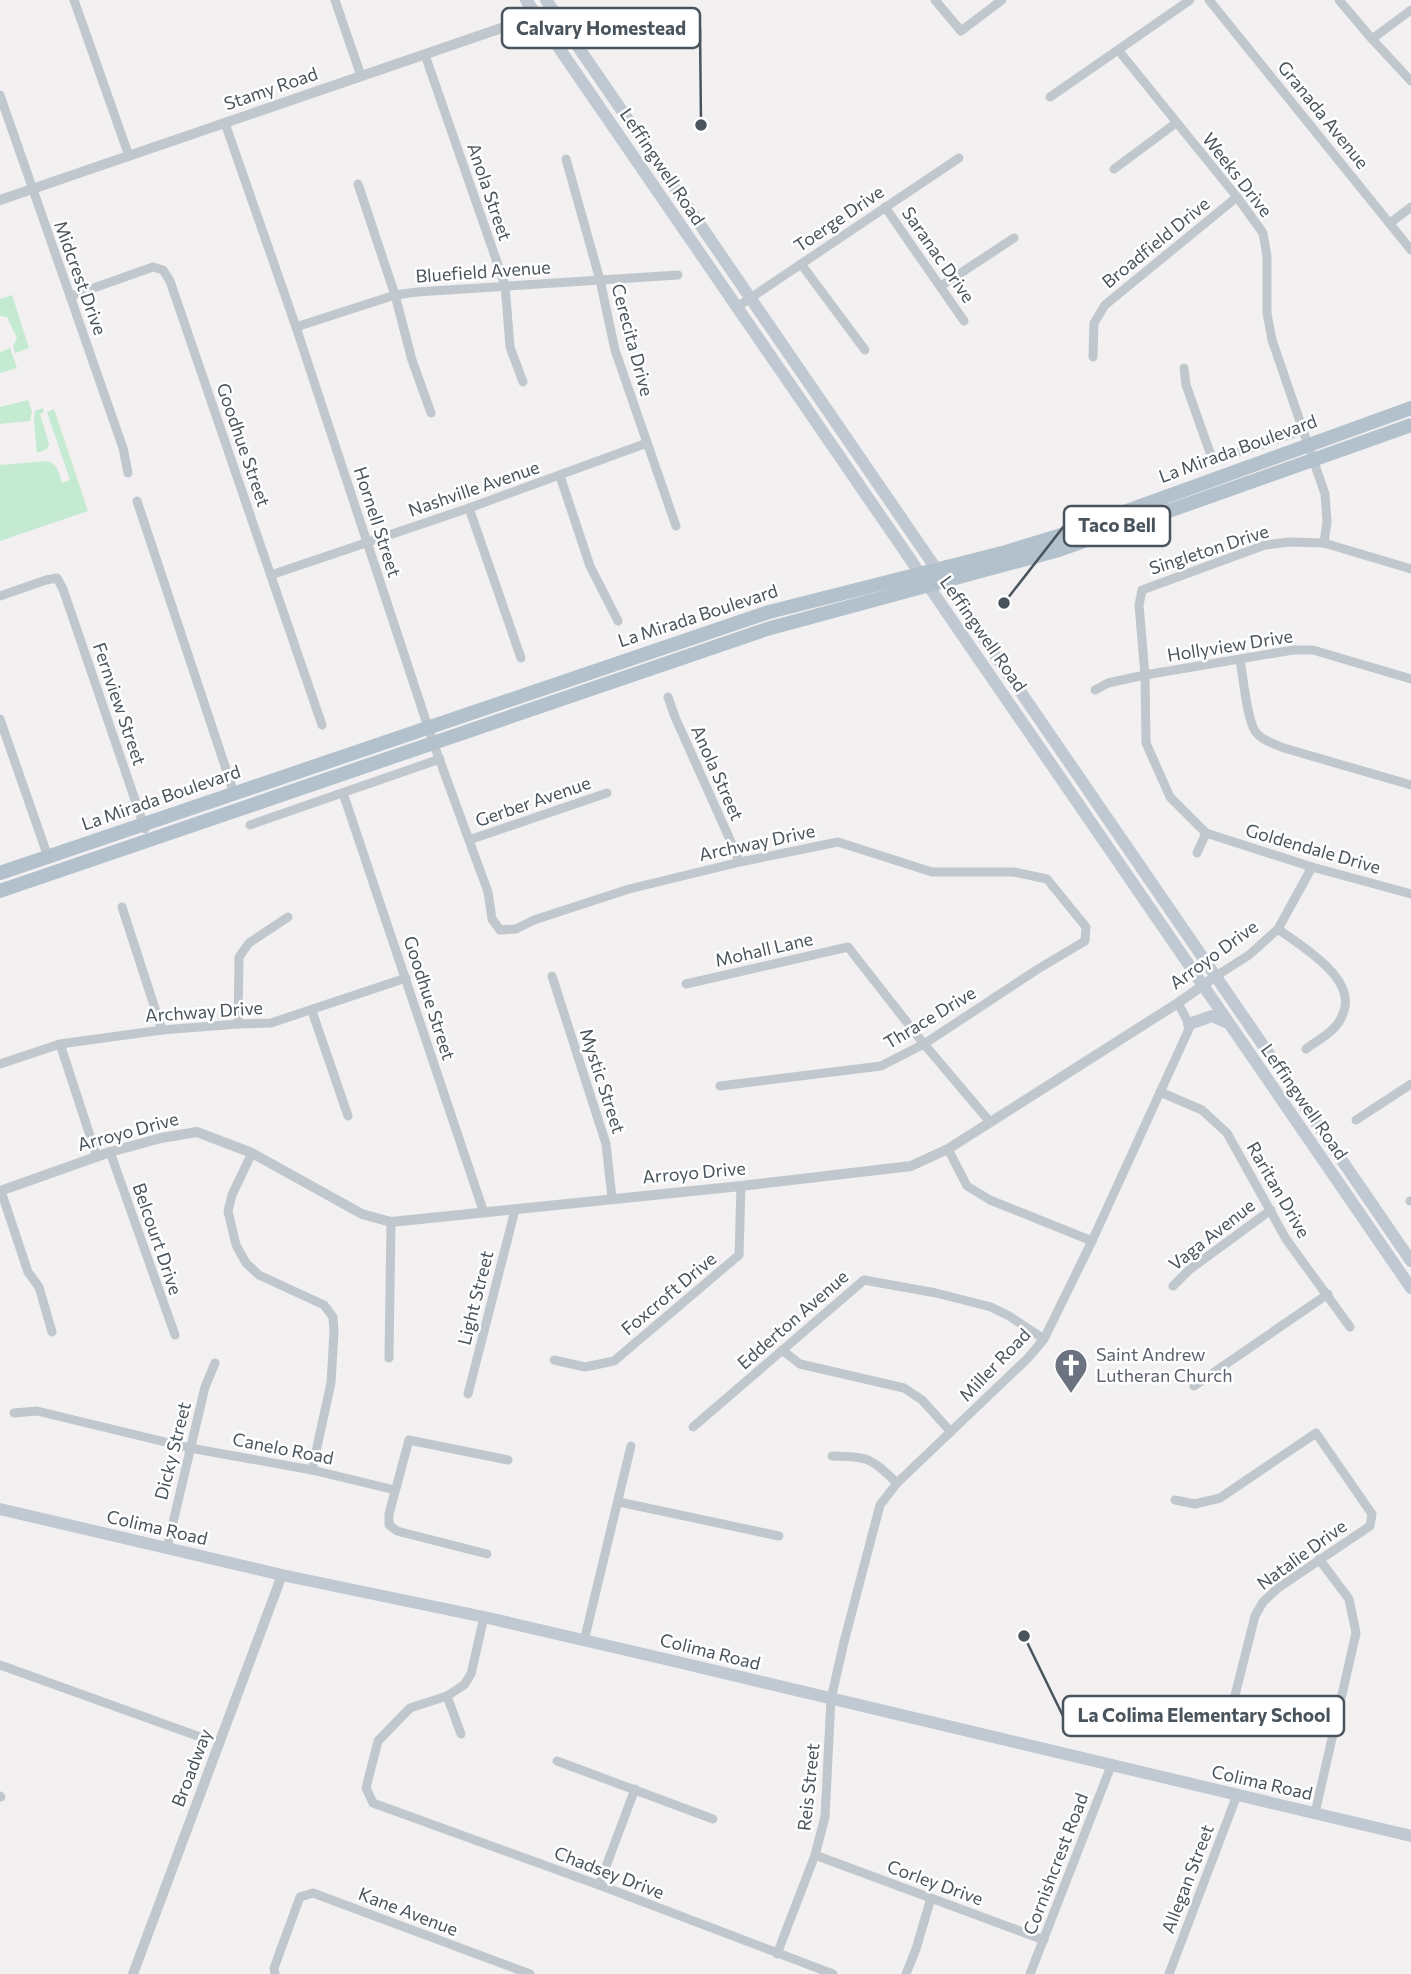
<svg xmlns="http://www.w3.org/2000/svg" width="1411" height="1974" font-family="Commissioner,sans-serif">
  <rect width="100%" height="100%" fill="#f2f0f0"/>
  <g fill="#c4ebd1">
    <polygon points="12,295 29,348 15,353 13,346 17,338 7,317 0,316 0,299"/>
    <polygon points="10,348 17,368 0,373 0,352"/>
    <polygon points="28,400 32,412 30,421 0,424 0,407"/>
    <polygon points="43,408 44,412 40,414 49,444 47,449 37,453 34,421 35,411"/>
    <path d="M54,409L88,511L0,541V465L48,461C58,464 59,474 62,483L70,480L47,412Z"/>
  </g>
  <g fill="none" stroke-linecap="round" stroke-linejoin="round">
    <g stroke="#c0c8cd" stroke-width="9">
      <polyline points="74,0 129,156"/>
      <polyline points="335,0 361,76"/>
      <polyline points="935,0 961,31 1002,0"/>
      <polyline points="1209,0 1411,250"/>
      <polyline points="1339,0 1372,39 1411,81"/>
      <polyline points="1372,39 1411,10"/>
      <polyline points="1119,51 1237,197 1263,233 1267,256 1267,313 1272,340 1325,494 1327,522 1324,543"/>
      <polyline points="425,55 505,285 510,347 523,382"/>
      <polyline points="0,95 123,448 128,473"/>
      <polyline points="1050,97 1190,0"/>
      <polyline points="225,123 296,327 433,742 488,892 492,919 500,930 516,929 534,920 629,889 740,862 838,842 932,872 1014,872 1047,879 1086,927 1085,941 1038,969 924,1044 881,1066 720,1086"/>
      <polyline points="566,159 600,280 615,350 676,526"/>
      <polyline points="1114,169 1176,123"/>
      <polyline points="358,184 395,295 412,360 431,413"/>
      <polyline points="885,207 964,321"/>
      <polyline points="1390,223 1411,207"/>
      <polyline points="801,264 865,350"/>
      <polyline points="941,286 1014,238"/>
      <polyline points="71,296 153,267 163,270 170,281 322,725"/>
      <polyline points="737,307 959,158"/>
      <polyline points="296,327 395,295 417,292 678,275"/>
      <polyline points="1093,357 1094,323 1105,305 1237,197"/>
      <polyline points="1184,368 1186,385 1213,461 1303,430"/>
      <polyline points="560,476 590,566 618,621"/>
      <polyline points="137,501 234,793"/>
      <polyline points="469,508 521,658"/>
      <polyline points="271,575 469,508 647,443"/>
      <polyline points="0,596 46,580 57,578 63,589 145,829"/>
      <path d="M1240,660C1243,676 1247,719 1255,731C1261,740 1274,744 1284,748L1411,785"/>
      <polyline points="1095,690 1108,683 1145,675 1293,650 1313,650 1411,679"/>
      <polyline points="668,697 675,717 740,862"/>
      <polyline points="0,719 48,857"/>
      <polyline points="343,793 484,1213"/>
      <polyline points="250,825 440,759"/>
      <polyline points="1206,833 1312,867 1411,894"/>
      <polyline points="469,840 607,793"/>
      <polyline points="1197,853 1206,833 1170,797 1146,743 1145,675 1139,605 1142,590 1265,545 1289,542 1324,543 1411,569"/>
      <polyline points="122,907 162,1030"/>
      <path d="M1278,929C1301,946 1351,975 1345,1007C1343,1016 1340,1023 1332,1030C1325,1037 1315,1042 1306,1049"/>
      <polyline points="552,976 606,1144 612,1198"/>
      <polyline points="1216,976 1249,955 1278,929 1312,867"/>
      <polyline points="686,984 848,947 924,1044 990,1122"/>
      <polyline points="312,1011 348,1116"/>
      <polyline points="238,1024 239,957 249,943 288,917"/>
      <polyline points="60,1044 97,1157"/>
      <polyline points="0,1064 60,1044 162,1030 238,1024 271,1023 406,978"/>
      <polyline points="1160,1092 1202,1110 1227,1133 1286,1239 1350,1327"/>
      <polyline points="1356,1120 1411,1084"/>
      <polyline points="948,1149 967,1186 990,1200 1092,1241"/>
      <polyline points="110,1152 175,1335"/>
      <polyline points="252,1153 232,1195 228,1211 236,1245 246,1263 259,1275 324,1305 333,1317 334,1332 331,1383 312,1470"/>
      <polyline points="1,1191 28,1272 39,1287 52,1332"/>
      <polyline points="1410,1201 1411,1201"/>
      <polyline points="1173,1286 1189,1270 1271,1210"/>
      <polyline points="782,1350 800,1364 904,1388 922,1400 951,1432"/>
      <polyline points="389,1358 391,1222"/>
      <polyline points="554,1360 585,1367 614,1361 739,1255 741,1186"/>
      <polyline points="1194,1386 1328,1294"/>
      <polyline points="468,1394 515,1210"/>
      <polyline points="14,1413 37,1411 190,1448 312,1470 395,1490"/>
      <polyline points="693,1427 864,1280 936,1293 991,1307 1009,1316 1044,1339"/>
      <path d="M832,1456C870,1457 869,1457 897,1483"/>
      <polyline points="1175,1500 1195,1504 1220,1498 1316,1433 1372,1514 1370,1526 1278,1588 1263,1602 1255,1616 1230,1715"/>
      <polyline points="619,1502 779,1536"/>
      <polyline points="167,1548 205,1387 215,1363"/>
      <polyline points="487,1554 397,1531 389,1525 389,1514 409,1440 508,1460"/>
      <polyline points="484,1617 471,1674 464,1685 447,1696 410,1708 378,1741 366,1788 373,1803 599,1885 833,1974"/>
      <polyline points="584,1641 631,1446"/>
      <polyline points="0,1665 203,1738"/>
      <polyline points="447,1696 461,1734"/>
      <polyline points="557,1761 713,1819"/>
      <polyline points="0,1796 1,1797"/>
      <polyline points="1315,1813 1356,1633 1349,1599 1319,1559"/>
      <polyline points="815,1855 1044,1940"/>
      <polyline points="599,1885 635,1789"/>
      <polyline points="777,1954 815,1855 825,1817 831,1699 844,1642 880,1505 897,1483 1028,1358 1044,1339 1092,1241 1189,1029 1189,1024 1178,1003"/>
      <polyline points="275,1974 274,1968 300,1897 313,1893 530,1974"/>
      <polyline points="906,1974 916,1949 931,1898"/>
      <polyline points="1030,1974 1111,1766"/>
      <polyline points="1169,1974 1237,1795"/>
    </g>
    <g stroke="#c0c8cd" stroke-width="10">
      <polyline points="0,200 554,10"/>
      <polyline points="0,1191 110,1152 161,1138 197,1132 252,1153 362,1214 391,1222 741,1186 911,1166 948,1149 1178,1003 1216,976"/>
      <polyline points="133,1974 282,1575"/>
    </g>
    <g stroke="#c0c9d2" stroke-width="12">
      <polyline points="526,0 1411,1288"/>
      <polyline points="546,0 1411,1261"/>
      <polyline points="1189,1024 1212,1016 1228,1023"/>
      <polyline points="0,1509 282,1575 484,1617 665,1659 1411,1836"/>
    </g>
    <g stroke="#b3c1cc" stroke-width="14">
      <polyline points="0,873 769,612 1006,552 1055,537 1411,408"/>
      <polyline points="0,891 767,629 1059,550 1411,425"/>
    </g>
  </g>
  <defs>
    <symbol id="church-pin" viewBox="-11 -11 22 30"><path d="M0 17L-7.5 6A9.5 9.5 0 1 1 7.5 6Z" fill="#6b7280" stroke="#fff"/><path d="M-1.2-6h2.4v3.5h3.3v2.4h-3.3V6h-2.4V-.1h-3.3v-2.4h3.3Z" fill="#fff"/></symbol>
  </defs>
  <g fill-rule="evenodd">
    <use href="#church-pin" x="1052" y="1346" width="38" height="52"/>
  </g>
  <g text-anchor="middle" stroke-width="5" stroke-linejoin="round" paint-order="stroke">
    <g font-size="18" fill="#4a545c" stroke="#fff">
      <text transform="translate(271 89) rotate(-19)" y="6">Stamy Road</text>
      <text transform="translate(1323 115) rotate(51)" y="6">Granada Avenue</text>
      <text transform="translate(662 167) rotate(56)" y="6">Leffingwell Road</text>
      <text transform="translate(1237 175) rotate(52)" y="6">Weeks Drive</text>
      <text transform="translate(489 192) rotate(71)" y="6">Anola Street</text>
      <text transform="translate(839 219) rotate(-34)" y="6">Toerge Drive</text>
      <text transform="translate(1156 243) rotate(-39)" y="6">Broadfield Drive</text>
      <text transform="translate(938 255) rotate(55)" y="6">Saranac Drive</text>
      <text transform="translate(483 272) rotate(-4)" y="6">Bluefield Avenue</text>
      <text transform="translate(80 278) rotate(70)" y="6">Midcrest Drive</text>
      <text transform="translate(632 340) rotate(75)" y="6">Cerecita Drive</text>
      <text transform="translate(243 445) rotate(71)" y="6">Goodhue Street</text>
      <text transform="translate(1238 449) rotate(-20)" y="6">La Mirada Boulevard</text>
      <text transform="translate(474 489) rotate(-19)" y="6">Nashville Avenue</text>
      <text transform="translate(377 522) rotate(72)" y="6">Hornell Street</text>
      <text transform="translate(1209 550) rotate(-18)" y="6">Singleton Drive</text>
      <text transform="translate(698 616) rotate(-18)" y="6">La Mirada Boulevard</text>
      <text transform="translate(983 634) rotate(55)" y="6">Leffingwell Road</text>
      <text transform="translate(1230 646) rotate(-9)" y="6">Hollyview Drive</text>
      <text transform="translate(119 704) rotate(71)" y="6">Fernview Street</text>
      <text transform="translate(717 773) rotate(66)" y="6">Anola Street</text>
      <text transform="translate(161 798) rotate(-19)" y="6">La Mirada Boulevard</text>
      <text transform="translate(533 802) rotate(-19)" y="6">Gerber Avenue</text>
      <text transform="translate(757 843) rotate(-12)" y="6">Archway Drive</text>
      <text transform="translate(1313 849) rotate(16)" y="6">Goldendale Drive</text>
      <text transform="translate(764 950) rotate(-13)" y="6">Mohall Lane</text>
      <text transform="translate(1214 955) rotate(-36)" y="6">Arroyo Drive</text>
      <text transform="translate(429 998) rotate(72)" y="6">Goodhue Street</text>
      <text transform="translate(204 1012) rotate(-4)" y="6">Archway Drive</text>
      <text transform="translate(930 1018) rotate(-31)" y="6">Thrace Drive</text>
      <text transform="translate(602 1081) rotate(72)" y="6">Mystic Street</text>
      <text transform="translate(1304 1102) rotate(55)" y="6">Leffingwell Road</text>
      <text transform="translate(128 1132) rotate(-15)" y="6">Arroyo Drive</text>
      <text transform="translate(694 1173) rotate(-5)" y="6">Arroyo Drive</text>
      <text transform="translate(1278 1190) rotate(60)" y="6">Raritan Drive</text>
      <text transform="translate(1212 1235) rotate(-38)" y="6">Vaga Avenue</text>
      <text transform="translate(157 1239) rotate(71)" y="6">Belcourt Drive</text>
      <text transform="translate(669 1294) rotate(-40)" y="6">Foxcroft Drive</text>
      <text transform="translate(476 1298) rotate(-76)" y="6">Light Street</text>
      <text transform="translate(793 1320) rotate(-41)" y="6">Edderton Avenue</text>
      <text transform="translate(995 1365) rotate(-46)" y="6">Miller Road</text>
      <text transform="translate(283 1449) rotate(11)" y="6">Canelo Road</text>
      <text transform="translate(173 1451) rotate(-76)" y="6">Dicky Street</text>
      <text transform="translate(157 1528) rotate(13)" y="6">Colima Road</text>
      <text transform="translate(1302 1555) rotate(-36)" y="6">Natalie Drive</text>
      <text transform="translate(710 1652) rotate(14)" y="6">Colima Road</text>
      <text transform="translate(192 1768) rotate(-69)" y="6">Broadway</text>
      <text transform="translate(1262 1783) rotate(13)" y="6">Colima Road</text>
      <text transform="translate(809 1787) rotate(-84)" y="6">Reis Street</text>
      <text transform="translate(1056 1864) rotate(-69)" y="6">Cornishcrest Road</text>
      <text transform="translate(609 1873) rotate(21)" y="6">Chadsey Drive</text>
      <text transform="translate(1188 1879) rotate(-69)" y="6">Allegan Street</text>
      <text transform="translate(935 1883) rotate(20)" y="6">Corley Drive</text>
      <text transform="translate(408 1912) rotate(21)" y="6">Kane Avenue</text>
    </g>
    <g font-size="18" fill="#5b616d" stroke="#fff" text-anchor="start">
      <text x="1096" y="1361">Saint Andrew<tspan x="1096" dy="21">Lutheran Church</tspan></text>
    </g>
  </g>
  <path fill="none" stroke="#4a545c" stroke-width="2.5" d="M701 125L700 28M1004 603L1064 526M1024 1636L1063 1716"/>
  <g fill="#4a545c" stroke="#fff" stroke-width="2.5">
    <circle cx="701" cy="125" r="7"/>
    <circle cx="1004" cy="603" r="7"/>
    <circle cx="1024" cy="1636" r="7"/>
  </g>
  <g fill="#fff" stroke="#4a545c" stroke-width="2.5">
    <rect x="502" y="8" width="198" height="40" rx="7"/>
    <rect x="1064" y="506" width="106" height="40" rx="7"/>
    <rect x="1063" y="1696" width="281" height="40" rx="7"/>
  </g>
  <g font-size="19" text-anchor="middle" font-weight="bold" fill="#4a545c">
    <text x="601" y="35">Calvary Homestead</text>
    <text x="1117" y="532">Taco Bell</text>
    <text x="1204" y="1722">La Colima Elementary School</text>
  </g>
</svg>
